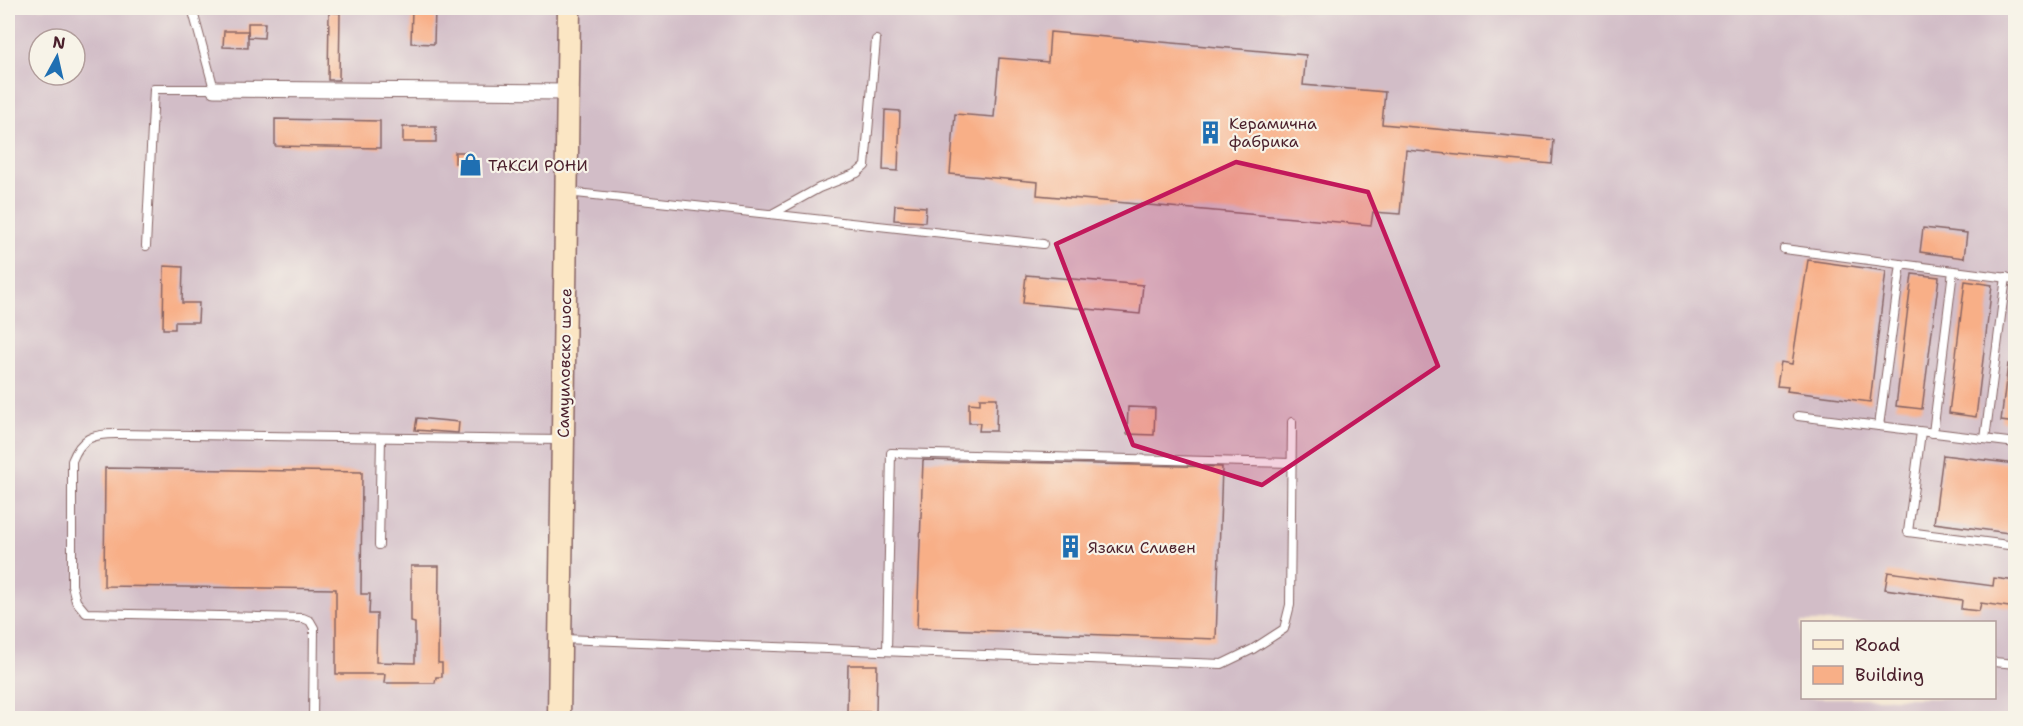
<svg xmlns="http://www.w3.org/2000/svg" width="2023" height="726" font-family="'Shantell Sans',sans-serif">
  <rect width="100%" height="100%" fill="#f7f3e8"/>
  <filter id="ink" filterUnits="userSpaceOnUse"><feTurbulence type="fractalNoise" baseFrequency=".0167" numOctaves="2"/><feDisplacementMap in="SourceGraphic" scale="12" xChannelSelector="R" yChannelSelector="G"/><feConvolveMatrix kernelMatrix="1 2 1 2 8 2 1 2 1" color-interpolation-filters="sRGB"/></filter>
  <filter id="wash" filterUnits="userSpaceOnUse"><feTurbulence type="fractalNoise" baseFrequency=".008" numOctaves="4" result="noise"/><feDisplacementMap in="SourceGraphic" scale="24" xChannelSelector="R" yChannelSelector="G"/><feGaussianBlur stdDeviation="1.35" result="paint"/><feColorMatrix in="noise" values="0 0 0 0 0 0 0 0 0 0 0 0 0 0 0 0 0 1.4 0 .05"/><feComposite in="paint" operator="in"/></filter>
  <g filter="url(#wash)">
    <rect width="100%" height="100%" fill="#f4e5cd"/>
    <path fill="#d2bdc7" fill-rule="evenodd" d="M8,8H2015V718H8ZM39,39H75V75H39ZM1802,622H1994V698H1802Z"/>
    <g id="blocks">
      <g fill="#f8af87">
        <polygon points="412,8 435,8 434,44 411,43"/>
        <polygon points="329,12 340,13 339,80 328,80"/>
        <polygon points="248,23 265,23 264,38 248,37"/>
        <polygon points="224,31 248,31 248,48 223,47"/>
        <polygon points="1050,32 1306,55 1303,85 1385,92 1382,124 1554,140 1552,164 1406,150 1400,214 1373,212 1371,225 1037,195 1038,182 950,174 955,114 994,117 999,58 1048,62"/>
        <polygon points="885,110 900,111 898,171 883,170"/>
        <polygon points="275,119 380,121 380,148 275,146"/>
        <rect x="403" y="127" width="33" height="15"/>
        <rect x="455" y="152" width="12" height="11"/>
        <polygon points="895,205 926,207 925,222 894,220"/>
        <polygon points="1923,228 1967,233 1964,258 1920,252"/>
        <polygon points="1808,260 1886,271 1870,402 1787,391 1788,387 1777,386 1781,362 1792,364"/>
        <polygon points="164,266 183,267 182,303 199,303 198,322 175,322 175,329 163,329"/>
        <polygon points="1912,274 1939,277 1922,409 1896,406"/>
        <polygon points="1026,275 1143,285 1140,314 1023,303"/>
        <polygon points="1965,281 1992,285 1976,417 1949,413"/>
        <polygon points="2008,364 2016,365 2016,423 2001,421"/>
        <polygon points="980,398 997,398 996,431 979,431 980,423 969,423 969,403 980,404"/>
        <polygon points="1128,407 1155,408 1154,435 1127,434"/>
        <polygon points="417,418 459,422 458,433 415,430"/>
        <polygon points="1943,455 2016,464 2016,534 1934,523"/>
        <polygon points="923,460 1222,467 1216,639 917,628"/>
        <polygon points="105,468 362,472 361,594 370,594 369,614 377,614 376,662 415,663 415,623 411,622 411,566 439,566 438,663 442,663 442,677 436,677 435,683 384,683 385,674 336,674 336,589 104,586"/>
        <polygon points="1888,572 1993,586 1994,578 2016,581 2016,608 1981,603 1979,611 1961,609 1962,600 1885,589"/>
        <polygon points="848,665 877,665 876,712 847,712"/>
      </g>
    </g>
  </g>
  <g filter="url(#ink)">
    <use href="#blocks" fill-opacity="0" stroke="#866464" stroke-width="1.5"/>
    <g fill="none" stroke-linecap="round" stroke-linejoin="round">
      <defs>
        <g id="lane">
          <polyline points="567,192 1043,244"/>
          <polyline points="772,214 819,188 857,173 865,166 876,40"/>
          <polyline points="146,246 154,89 214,89 192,8"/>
          <polyline points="1784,249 2016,279"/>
          <polyline points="1798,416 2016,443"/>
          <polyline points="1879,426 1901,264"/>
          <polyline points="1921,432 1908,532 2016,546"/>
          <polyline points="1933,433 1953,271"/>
          <polyline points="1985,439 2006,277"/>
          <polyline points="379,545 381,438"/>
          <polyline points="563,639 1222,664 1253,649 1284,629 1290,605 1292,422"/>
          <polyline points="887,651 891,453 1291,463"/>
          <polyline points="1994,662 2016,664"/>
          <path d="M313,718L314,628L310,621L303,618L86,613L76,601L72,585V461C81,438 92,434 116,434L562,440"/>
        </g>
        <polyline id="street" points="214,89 568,92"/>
        <polyline id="secondary" points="559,718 569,8"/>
      </defs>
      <use href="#lane" stroke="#866464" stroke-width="10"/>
      <use href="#street" stroke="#866464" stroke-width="17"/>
      <use href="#secondary" stroke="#866464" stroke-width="25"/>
      <use href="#lane" stroke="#fff" stroke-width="8"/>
      <use href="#street" stroke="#fff" stroke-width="15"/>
      <use href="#secondary" stroke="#fbe6c4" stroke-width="22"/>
    </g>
  </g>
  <path fill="#c2185b" fill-opacity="0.2" stroke="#c2185b" stroke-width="4.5" stroke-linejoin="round" d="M1236,162L1368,192L1438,366L1262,485L1133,445L1056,244Z"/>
  <defs>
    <symbol id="building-bare" viewBox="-9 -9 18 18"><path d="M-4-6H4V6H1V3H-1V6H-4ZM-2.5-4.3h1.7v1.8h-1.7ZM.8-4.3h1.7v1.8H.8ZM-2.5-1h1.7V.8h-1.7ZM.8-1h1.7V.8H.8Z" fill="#1f6fb2" stroke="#f7f3e8" stroke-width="2.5" paint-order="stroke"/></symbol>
    <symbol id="shop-bare" viewBox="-9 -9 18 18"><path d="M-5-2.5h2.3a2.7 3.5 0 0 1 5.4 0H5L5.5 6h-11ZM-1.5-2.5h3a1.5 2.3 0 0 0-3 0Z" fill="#1f6fb2" stroke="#f7f3e8" stroke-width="2.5" paint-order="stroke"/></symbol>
  </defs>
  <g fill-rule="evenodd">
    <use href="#building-bare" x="1194" y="116" width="33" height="33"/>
    <use href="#shop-bare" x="454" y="148" width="33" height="33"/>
    <use href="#building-bare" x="1054" y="530" width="33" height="33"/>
  </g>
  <g text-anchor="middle" stroke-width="4.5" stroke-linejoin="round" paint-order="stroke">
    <g font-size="16" fill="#4a1f2b" stroke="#f7f3e8" text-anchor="start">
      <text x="1229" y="129">Керамична<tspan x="1229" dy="18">фабрика</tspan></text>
      <text x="488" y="171">ТАКСИ РОНИ</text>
      <text x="1088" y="553">Язаки Сливен</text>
    </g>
    <g font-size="16" fill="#4a1f2b" stroke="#f7f3e8">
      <text transform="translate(564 363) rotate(-89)" y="6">Самуиловско шосе</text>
    </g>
  </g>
  <rect width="2023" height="726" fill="none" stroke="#f7f3e8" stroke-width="30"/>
  <rect x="1801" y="621" width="195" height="78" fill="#f7f3e8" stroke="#b29e9c" stroke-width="1.5"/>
  <rect x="1813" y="640" width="30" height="9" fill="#fbe6c4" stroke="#b29e9c" stroke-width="1.5"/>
  <text x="1855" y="651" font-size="18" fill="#4a1f2b">Road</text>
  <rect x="1813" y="666" width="30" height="18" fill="#f8af87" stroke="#b29e9c" stroke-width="1.5"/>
  <text x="1855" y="681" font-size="18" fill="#4a1f2b">Building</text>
  <g transform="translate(57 57) rotate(8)"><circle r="28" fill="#f7f3e8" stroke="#b29e9c" stroke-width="1.5"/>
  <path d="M0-4.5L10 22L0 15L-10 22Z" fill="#1f6fb2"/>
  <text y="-9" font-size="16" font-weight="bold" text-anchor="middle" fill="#4a1f2b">N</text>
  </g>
</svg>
